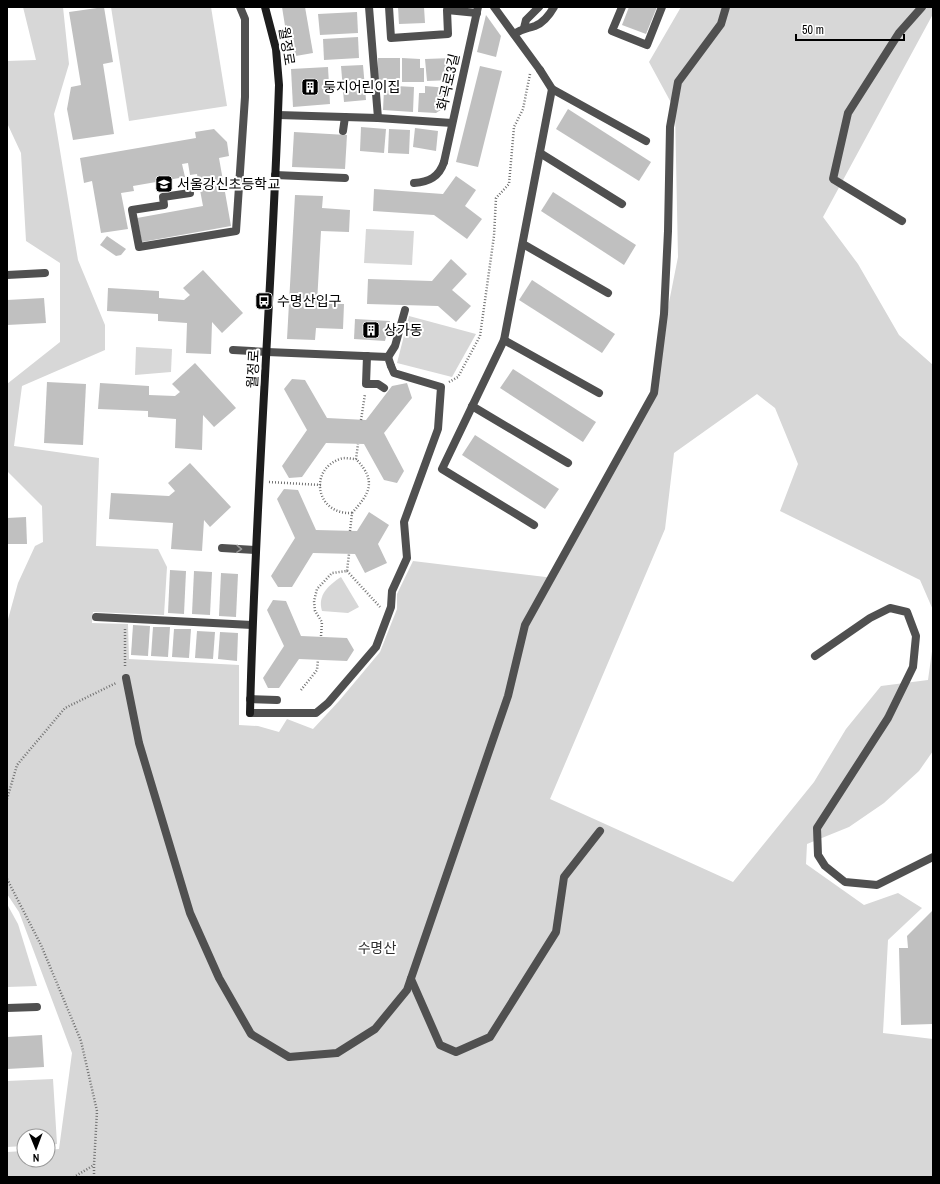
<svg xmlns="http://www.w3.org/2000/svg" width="940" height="1184" font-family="'Archivo Narrow','Noto Sans KR',sans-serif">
  <rect width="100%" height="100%" fill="#fff"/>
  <g fill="#d7d7d7">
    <polygon points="23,7 63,7 69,64 54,114 78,260 105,325 105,350 22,386 14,446 99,458 96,546 158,549 167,567 164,615 93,612 92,623 128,624 129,659 239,665 239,725 258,726 279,732 287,719 313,729 339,701 380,652 397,609 397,594 413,561 554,578 650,398 678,257 675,110 649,62 681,7 933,7 933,14 823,217 858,264 899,335 933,365 933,610 920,580 780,511 798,464 775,408 757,394 674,453 665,529 550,799 733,882 814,782 846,729 881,686 928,680 933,644 933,751 919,771 884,803 849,827 807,844 806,864 864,905 898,893 922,908 888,940 883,1033 933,1039 933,1177 7,1177 7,1152 24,1151 24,1160 48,1160 48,1150 59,1149 72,1053 19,912 7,894 7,623 18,583 35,546 43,542 42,506 7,471 7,384 60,342 60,263 26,241 21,153 7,123 7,61 36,60"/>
    <polygon points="111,7 211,7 227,106 129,121"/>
    <polygon points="366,229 414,231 412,265 364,263"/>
    <polygon points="409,316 476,334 452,377 397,363"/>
    <polygon points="136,347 172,349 171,372 135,375"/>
    <path d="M341,577L359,607L348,613L322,611C317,595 329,585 341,577Z"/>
    <polygon points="7,904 18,924 37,986 7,987"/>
    <polygon points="53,1079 57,1144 48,1145 48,1136 24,1136 24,1146 7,1147 7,1081"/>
  </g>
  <g fill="#c0c0c0">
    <polygon points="104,7 113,62 103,64 114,134 73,140 67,109 71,87 81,85 69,12"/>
    <polygon points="282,7 305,7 313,53 290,57"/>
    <polygon points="398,7 424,7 425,23 399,24"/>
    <polygon points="629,7 657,7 646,34 622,25"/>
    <polygon points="357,12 358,33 320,35 318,14"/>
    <polygon points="486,15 501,36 496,57 477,52"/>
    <polygon points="358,37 359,58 324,60 323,39"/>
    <polygon points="378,58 400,58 400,83 378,82"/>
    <polygon points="402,58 420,59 420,68 424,68 424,82 402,82"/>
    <polygon points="452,58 453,80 427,81 425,59"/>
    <polygon points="363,65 366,100 344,102 341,66"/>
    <polygon points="480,66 502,71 478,167 456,162"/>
    <polygon points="328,67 330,104 293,107 291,69"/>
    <polygon points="396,86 414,87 413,112 383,110 384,90 395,91"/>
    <polygon points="425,86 448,88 447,106 436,113 418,112 419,93 425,93"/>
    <polygon points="568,109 651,162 639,181 556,129"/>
    <polygon points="361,127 386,129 384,153 360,151"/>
    <polygon points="415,128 438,131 436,151 413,147"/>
    <polygon points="214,129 227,142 229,156 219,158 231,226 142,242 137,218 203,206 197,174 190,175 188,163 182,164 185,177 133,186 134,191 121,193 128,229 101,233 92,181 84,183 80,158 196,138 195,132"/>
    <polygon points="389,129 410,130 409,154 388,153"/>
    <polygon points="294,132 347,135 345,169 292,167"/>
    <polygon points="456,176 476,190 465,206 482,219 467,239 434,215 373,211 374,189 443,194"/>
    <polygon points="553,192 636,245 624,265 541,211"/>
    <polygon points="295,195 323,196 322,208 350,210 349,232 321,231 317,303 344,304 343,329 316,328 315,340 287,339"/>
    <polygon points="107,236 126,249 121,255 116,256 100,245"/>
    <polygon points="451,259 467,274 452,290 471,306 456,322 438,306 367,304 368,279 432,281"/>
    <polygon points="203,270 243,313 222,333 212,322 211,354 186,353 187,323 158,321 158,314 107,311 108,288 159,291 159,298 184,300 190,295 183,288"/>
    <polygon points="532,280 615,334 602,353 519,300"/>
    <polygon points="44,298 46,323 7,325 7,300"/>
    <polygon points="355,319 390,321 385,341 354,339"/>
    <polygon points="195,363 236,408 214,427 203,415 202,450 175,448 176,419 148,417 148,411 98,409 100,383 149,386 149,395 175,396 180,392 172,384"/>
    <polygon points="513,369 596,422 583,442 500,388"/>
    <polygon points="292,379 305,380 327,418 366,420 392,386 407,383 412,398 384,433 404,471 397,483 384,480 364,444 326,443 302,477 289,478 282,466 307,430 284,389"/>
    <polygon points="47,382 86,384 83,445 44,443"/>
    <polygon points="475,435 559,489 545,509 462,455"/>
    <polygon points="190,463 231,507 210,527 204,520 202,551 171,549 173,523 109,519 111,493 169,496 175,491 168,483"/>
    <polygon points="284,489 298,490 316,530 357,531 369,512 389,525 378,544 387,563 365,573 355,554 313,553 292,587 278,587 271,576 295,538 277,499"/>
    <polygon points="26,517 27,544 7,544 7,518"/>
    <polygon points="170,570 186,571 184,614 168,613"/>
    <polygon points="194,571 212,572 210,615 192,614"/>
    <polygon points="221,573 238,574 236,617 219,616"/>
    <polygon points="273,600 286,601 301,636 347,638 354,650 347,661 299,659 279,688 268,688 263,678 284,646 267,610"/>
    <polygon points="133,625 150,626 148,656 131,655"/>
    <polygon points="153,627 170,627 168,657 151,656"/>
    <polygon points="174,629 191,629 189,658 172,657"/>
    <polygon points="197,631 215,632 213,659 195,658"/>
    <polygon points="220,632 238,633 237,661 218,659"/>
    <polygon points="933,910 933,1024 901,1025 899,948 908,948 907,936"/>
    <polygon points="42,1035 44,1067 7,1069 7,1037"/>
  </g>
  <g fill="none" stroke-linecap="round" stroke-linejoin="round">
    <g stroke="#727272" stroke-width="2.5" stroke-dasharray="1 2" stroke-linecap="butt">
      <polyline points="449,382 458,377 480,336 494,236 496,198 509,184 514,127 523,109 530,74"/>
      <polyline points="361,420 365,394"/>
      <polyline points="269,482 321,485"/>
      <path d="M352,513C370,493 377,481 356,459"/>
      <path d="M350,531L352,513C316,515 308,470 340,459C345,457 351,459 356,459L358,444"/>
      <polyline points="347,571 380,607"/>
      <polyline points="125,629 125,668"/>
      <polyline points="321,636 322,622 315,611 314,601 317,589 332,573 347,571 349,554"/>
      <polyline points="301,690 317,670 318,660"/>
      <polyline points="7,799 17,765 65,708 116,683"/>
      <polyline points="7,879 41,945 81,1041 97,1111 94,1165 74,1177"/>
      <polyline points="94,1177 94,1166"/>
    </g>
    <g stroke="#505050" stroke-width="8">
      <polyline points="389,7 391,38 448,34 447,10 477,13"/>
      <polyline points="622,7 612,31 647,45 662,7"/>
      <polyline points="524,28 526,20 539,7"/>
      <path d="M514,34C524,28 526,29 535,26C543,23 550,14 554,7"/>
      <polyline points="552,89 646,141"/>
      <polyline points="343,131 345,117"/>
      <polyline points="540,153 622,204"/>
      <polyline points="275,175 345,178"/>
      <path d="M414,183C429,182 439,177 444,162"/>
      <polyline points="190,193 163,197 164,205 132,210 139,247 236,231 245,97 245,19 240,7"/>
      <polyline points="902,221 833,179 848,113 899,33 922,7"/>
      <polyline points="523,244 608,293"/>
      <polyline points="7,275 45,273"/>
      <polyline points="504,340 599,393"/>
      <polyline points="233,350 267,352"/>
      <polyline points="367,356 366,384 378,384 384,388"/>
      <polyline points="388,357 395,346 405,310"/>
      <polyline points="472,406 568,463"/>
      <polyline points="534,525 442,469 504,340 552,89 540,70"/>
      <polyline points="222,548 255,550"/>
      <polyline points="96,617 252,625"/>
      <polyline points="815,656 870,618 890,608 907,612 916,636 913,667 888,718 817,828 818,855 825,866 845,882 877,885 933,857"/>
      <polyline points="126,678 139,743 190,913 219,978 251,1034 289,1057 337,1053 375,1029 407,990 508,696 525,625 654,393 664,314 668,231 670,127 678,82 721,24 726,7"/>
      <polyline points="250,699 277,700"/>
      <polyline points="250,713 316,713 328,703 376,647 391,607 392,591 407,558 404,522 438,429 441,387 394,373 391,366"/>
      <polyline points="411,979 440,1045 456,1052 490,1037 556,932 564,877 600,831"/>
      <polyline points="7,1008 37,1007"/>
    </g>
    <g stroke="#505050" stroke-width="8">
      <polyline points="369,7 378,118"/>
      <polyline points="494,7 540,70"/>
      <polyline points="278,115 378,118 452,123"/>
      <polyline points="444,162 478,7"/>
      <polyline points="267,352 388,357 391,366"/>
    </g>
    <path stroke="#1d1d1d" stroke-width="8" d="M250,713C255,503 272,294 279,85L276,49L265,7"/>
  </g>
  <defs><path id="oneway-chevron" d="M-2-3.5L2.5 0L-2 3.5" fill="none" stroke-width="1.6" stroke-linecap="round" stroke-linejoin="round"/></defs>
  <use stroke="#969696" href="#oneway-chevron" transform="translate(239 549) rotate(3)"/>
  <defs>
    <symbol id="building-square" viewBox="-11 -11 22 22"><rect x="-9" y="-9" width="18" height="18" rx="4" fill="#000" stroke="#fff"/><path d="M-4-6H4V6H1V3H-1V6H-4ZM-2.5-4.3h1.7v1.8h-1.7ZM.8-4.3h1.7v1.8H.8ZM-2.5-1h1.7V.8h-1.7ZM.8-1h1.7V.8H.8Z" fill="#fff"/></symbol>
    <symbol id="school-square" viewBox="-11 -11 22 22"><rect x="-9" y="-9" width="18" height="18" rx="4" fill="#000" stroke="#fff"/><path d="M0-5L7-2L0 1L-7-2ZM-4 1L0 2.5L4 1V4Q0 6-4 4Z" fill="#fff"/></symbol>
    <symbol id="bus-square" viewBox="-11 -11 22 22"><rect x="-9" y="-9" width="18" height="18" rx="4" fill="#000" stroke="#fff"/><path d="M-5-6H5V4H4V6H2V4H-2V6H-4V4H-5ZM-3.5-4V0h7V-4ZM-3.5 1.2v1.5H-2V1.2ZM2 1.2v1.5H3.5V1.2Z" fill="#fff"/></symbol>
  </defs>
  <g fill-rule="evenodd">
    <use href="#building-square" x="300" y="77" width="20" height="20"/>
    <use href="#school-square" x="154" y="174" width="20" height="20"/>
    <use href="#bus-square" x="254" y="291" width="20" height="20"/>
    <use href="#building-square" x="361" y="320" width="20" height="20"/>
  </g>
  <g text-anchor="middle" stroke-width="4" stroke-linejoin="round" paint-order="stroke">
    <g font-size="14" fill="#000" stroke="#fff">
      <text transform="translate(287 46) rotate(81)" y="5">월정로</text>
      <text transform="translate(448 82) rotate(-77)" y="5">화곡로3길</text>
      <text transform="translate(253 369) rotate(-87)" y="5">월정로</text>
    </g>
    <g font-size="14" fill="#000" stroke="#fff" text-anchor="start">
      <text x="323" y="92">둥지어린이집</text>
      <text x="177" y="189">서울강신초등학교</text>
      <text x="277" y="306">수명산입구</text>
      <text x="384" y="335">상가동</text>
    </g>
    <g font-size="14" fill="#2e2e2e" stroke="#fff">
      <text x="377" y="953">수명산</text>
    </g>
  </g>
  <rect width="940" height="1184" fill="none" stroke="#000000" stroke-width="16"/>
  <g transform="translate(36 1148) rotate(179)"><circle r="19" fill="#ffffff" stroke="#999999"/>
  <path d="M0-3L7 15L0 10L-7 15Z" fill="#000000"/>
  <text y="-6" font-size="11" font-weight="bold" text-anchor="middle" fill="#000000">N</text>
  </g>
  <path d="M796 34v6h108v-6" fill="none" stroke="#000000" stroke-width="2"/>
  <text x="802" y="34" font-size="12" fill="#000000" stroke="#ffffff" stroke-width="3" paint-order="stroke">50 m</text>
</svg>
